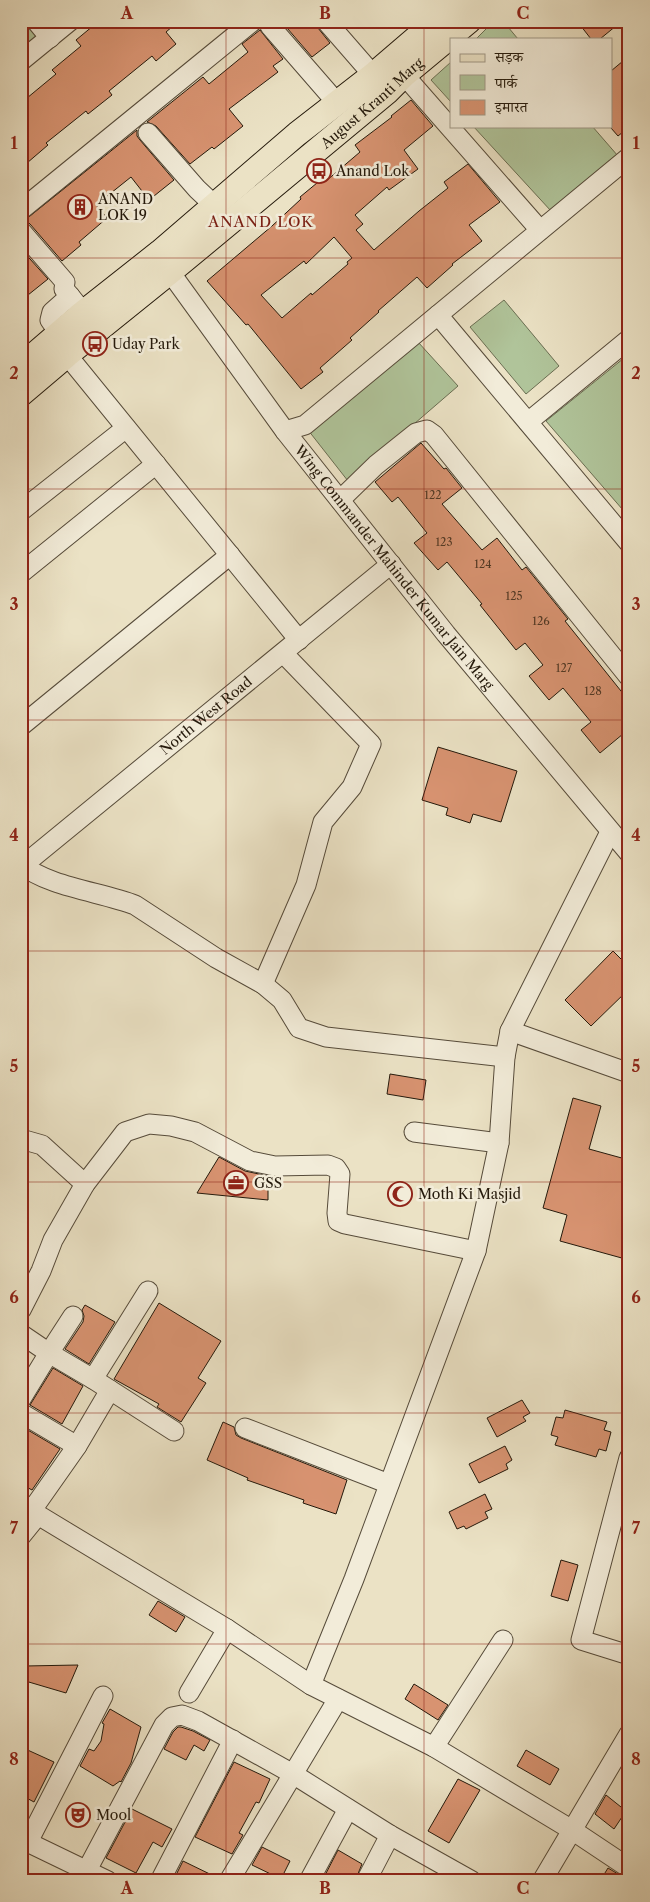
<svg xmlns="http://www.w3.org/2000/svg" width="650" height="1902" font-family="'Libre Caslon Text','Noto Serif Devanagari',serif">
  <rect width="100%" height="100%" fill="#ebe2c5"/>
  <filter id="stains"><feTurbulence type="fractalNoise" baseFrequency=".004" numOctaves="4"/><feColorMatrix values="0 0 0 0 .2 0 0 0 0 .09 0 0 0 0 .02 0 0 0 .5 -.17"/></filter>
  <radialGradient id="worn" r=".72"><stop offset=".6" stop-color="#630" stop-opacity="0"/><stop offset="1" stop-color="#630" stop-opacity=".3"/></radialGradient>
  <g fill="#b0c49a" stroke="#6a6e52">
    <polygon points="21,21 28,21 41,40 21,58"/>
    <polygon points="494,21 503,21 518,39 476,39"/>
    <polygon points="451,62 451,102 431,80"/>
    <polygon points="473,126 592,126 618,156 551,211"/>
    <polygon points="504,300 559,366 526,394 470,327"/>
    <polygon points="418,342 458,386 348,481 308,430"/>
    <polygon points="629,354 629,517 546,421"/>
  </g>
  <g fill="#d89371" stroke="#24190b" fill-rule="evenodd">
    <polygon points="99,21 179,21 166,32 176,44 156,61 152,56 109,91 112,95 88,114 86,111 46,143 48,145 27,163 21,157 21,103 56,74 52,70 81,46 76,40"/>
    <polygon points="281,21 315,21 318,28 330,43 312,57"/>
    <polygon points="577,21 622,21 600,39 591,39"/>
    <polygon points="260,30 283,59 273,66 278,72 229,109 243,126 214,149 212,147 190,164 156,126 147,122 203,77 209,84 248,52 242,44"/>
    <polygon points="629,56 629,127 618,136 611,128 611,71"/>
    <path d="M411,100L433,126L404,150L418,169L389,190L387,187L355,215L363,224L356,230L374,250L419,211L448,188L444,182L468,164L500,202L469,225L482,241L452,264L453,265L427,288L417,277L378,311L379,312L350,338L352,340L320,368L323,372L301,389L248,324L246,325L207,281L272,226L301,199L300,197L323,178L326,181L360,152L355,145L392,117L391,116ZM334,237L352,258L347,262L348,264L312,295L311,293L282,318L261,295L304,261L306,264Z"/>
    <polygon points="137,130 137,136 140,140 174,180 149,200 131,177 96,205 107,218 79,242 81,245 62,261 30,224 25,220"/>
    <polygon points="21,249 48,279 28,295 21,287"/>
    <polygon points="421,443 444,469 446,468 462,488 442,504 482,550 497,538 522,570 526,567 568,619 565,621 629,701 629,729 600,753 581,730 591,722 563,688 549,700 529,676 543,665 525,643 516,650 480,605 482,604 447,562 438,570 414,543 427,533 398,497 392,502 375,482"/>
    <polygon points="438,747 517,771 501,822 473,814 470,823 446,815 448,808 422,800"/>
    <polygon points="613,951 629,967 629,989 591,1026 565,1000"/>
    <polygon points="390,1074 426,1080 423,1100 387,1094"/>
    <polygon points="573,1098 601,1106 589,1149 629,1160 629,1260 560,1241 567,1215 543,1208"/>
    <polygon points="219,1157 245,1171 268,1176 268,1200 197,1193"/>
    <polygon points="159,1303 221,1341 198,1378 206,1383 181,1422 157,1407 159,1404 114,1379"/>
    <polygon points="85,1305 115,1322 89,1364 65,1349 83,1322 84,1316 82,1310"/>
    <polygon points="53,1368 83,1386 62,1424 30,1405"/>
    <polygon points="522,1400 530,1413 523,1417 526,1421 497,1437 487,1418"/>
    <polygon points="565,1410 607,1422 604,1430 611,1432 606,1451 599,1449 596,1457 555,1445 558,1437 551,1435 556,1417 563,1418"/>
    <polygon points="223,1422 234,1427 236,1435 241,1438 347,1480 336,1514 303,1503 304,1500 247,1480 248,1478 207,1460"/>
    <polygon points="21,1426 60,1449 32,1490 21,1484"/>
    <polygon points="505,1446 512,1460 506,1464 508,1469 479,1483 469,1464"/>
    <polygon points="485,1494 492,1509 485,1512 488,1518 466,1529 464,1526 457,1529 449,1512"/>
    <polygon points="561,1560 578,1565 568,1601 551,1596"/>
    <polygon points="158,1601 185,1617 176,1632 149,1615"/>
    <polygon points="78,1665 66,1693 22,1680 25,1666"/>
    <polygon points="414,1684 448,1705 438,1720 405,1699"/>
    <polygon points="110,1709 141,1727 131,1763 121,1782 120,1781 113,1786 80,1766 89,1749 94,1751 101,1741 104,1724 102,1723"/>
    <polygon points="178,1727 181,1727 193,1731 210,1740 204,1751 194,1745 186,1760 164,1749 173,1732"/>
    <polygon points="21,1747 54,1762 34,1802 21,1795"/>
    <polygon points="526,1750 559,1769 550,1785 517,1766"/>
    <polygon points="234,1762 270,1779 259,1803 256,1802 239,1833 243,1835 232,1854 195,1837"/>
    <polygon points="458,1779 480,1790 449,1843 428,1831"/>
    <polygon points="606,1795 626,1811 614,1829 595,1814"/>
    <polygon points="132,1809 172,1829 162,1847 153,1842 136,1873 106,1858"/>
    <polygon points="262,1847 290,1861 281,1879 252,1865"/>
    <polygon points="338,1850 362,1864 355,1881 322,1881"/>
    <polygon points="183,1861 218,1878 218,1881 181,1881 175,1877"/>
    <polygon points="608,1868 623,1877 629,1879 629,1881 600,1881"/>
  </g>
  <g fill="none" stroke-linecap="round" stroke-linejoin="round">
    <defs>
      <g id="minor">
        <polyline points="36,21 50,38"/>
        <polyline points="326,21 373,75"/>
        <polyline points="270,26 337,103"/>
        <polyline points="21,61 70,21"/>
        <polyline points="404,75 540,230"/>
        <polyline points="148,133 197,189 214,205"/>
        <polyline points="21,210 253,21"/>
        <polyline points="21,231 65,282 64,289 70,296"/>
        <path id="s1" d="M160,262L170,272L285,431L446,634L629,853"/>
        <polyline points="438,315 629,543"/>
        <polyline points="59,333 50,320 52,312 70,296 78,306"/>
        <polyline points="67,355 299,640"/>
        <polyline points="528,422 629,339"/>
        <polyline points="285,431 305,425 629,157"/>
        <polyline points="340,500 376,465 416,433 427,430 434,435 629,677"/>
        <polyline points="21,511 126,428"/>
        <polyline points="21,573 156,464"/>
        <polyline points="21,726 230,555"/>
        <path d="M21,864C48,887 102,892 135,905L216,958L263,984L282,1000L299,1028L326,1037L505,1057"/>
        <path id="s2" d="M21,867L391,564"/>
        <polyline points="263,984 306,885 323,822 352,787 371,744 283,653"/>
        <polyline points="510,1031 629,1073"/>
        <polyline points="414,1132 499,1143"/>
        <polyline points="21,1139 42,1145 85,1184"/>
        <polyline points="21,1310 41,1271 53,1240 85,1184 125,1132 149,1124 171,1126 195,1132 250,1161 275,1166 328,1165 336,1168 340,1174 337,1213 338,1221 345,1224 476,1251"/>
        <polyline points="21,1334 49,1353 93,1379 174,1431"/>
        <polyline points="93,1379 148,1291"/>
        <polyline points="21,1399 49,1353 73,1316"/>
        <polyline points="21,1413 77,1446"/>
        <polyline points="245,1428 389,1484"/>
        <polyline points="629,1458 581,1640 629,1655"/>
        <polyline points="21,1503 38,1515 227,1629 311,1685 434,1747 572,1830 629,1868"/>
        <polyline points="32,1510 77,1446 110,1390"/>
        <polyline points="21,1536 38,1515"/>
        <polyline points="311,1685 354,1579 476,1251 499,1143 505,1057 510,1031 610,832"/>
        <polyline points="189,1693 227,1629"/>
        <polyline points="434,1747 503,1640"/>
        <polyline points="21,1839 108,1881"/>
        <polyline points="28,1842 103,1696"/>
        <polyline points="87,1870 164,1725 172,1717 182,1715 198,1721 293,1774 390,1835 472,1881"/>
        <polyline points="160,1881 233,1740"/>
        <polyline points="229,1881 338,1699"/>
        <polyline points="309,1881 348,1809"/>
        <polyline points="366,1881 390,1835"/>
        <polyline points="542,1881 629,1734"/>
      </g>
      <g id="major">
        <polyline points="21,366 79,316 160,252 297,134 373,75 436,21"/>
        <path id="s3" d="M21,394L67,355L170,272L387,92L404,75L469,21"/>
      </g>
    </defs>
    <use href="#minor" stroke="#564b3a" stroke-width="21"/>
    <use href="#major" stroke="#24190b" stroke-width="26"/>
    <use href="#minor" stroke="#f2ecd9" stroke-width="19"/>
    <use href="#major" stroke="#ebe2c5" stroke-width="24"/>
  </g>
  <path fill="none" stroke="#8f2418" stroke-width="1" stroke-opacity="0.55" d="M226,21V1881M424,21V1881M21,258H629M21,489H629M21,720H629M21,951H629M21,1182H629M21,1413H629M21,1644H629"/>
  <defs>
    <symbol id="bus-ring" viewBox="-11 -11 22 22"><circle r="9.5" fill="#f2ecd9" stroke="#8f2418" stroke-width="1.5"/><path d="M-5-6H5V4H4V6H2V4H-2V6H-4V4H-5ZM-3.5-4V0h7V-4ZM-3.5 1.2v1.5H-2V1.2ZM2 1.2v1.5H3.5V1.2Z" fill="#8f2418"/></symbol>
    <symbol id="building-ring" viewBox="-11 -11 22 22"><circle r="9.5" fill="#f2ecd9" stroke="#8f2418" stroke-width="1.5"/><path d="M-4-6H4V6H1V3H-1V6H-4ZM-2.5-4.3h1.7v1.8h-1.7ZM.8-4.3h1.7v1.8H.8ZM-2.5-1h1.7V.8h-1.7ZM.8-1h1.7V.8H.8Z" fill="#8f2418"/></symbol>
    <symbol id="office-ring" viewBox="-11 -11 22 22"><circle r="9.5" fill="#f2ecd9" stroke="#8f2418" stroke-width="1.5"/><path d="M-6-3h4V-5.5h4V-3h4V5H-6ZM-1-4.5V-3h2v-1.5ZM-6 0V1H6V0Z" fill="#8f2418"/></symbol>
    <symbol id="mosque-ring" viewBox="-11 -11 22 22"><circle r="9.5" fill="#f2ecd9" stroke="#8f2418" stroke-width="1.5"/><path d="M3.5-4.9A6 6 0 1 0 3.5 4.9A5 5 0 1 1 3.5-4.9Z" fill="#8f2418"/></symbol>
    <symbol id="theatre-ring" viewBox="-11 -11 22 22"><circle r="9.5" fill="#f2ecd9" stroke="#8f2418" stroke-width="1.5"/><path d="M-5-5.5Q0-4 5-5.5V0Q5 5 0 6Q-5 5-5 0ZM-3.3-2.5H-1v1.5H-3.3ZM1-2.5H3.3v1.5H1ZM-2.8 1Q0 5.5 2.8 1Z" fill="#8f2418"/></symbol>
  </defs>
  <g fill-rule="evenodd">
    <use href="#bus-ring" x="305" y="157" width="28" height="28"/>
    <use href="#building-ring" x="66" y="193" width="28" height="28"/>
    <use href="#bus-ring" x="81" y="330" width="28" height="28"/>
    <use href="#office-ring" x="222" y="1169" width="28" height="28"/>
    <use href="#mosque-ring" x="386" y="1180" width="28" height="28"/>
    <use href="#theatre-ring" x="64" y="1801" width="28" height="28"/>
  </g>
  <g text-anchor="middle" stroke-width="5" stroke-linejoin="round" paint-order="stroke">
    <g font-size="11" fill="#513824">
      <text x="433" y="499">122</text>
      <text x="444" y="546">123</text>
      <text x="483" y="568">124</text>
      <text x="514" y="600">125</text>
      <text x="541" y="625">126</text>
      <text x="564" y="672">127</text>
      <text x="593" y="695">128</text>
    </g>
    <g font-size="14" fill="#24190b" stroke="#f2ecd9">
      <text dy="5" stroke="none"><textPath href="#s3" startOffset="456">August Kranti Marg</textPath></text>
      <text dy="5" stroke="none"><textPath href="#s1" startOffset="385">Wing Commander Mahinder Kumar Jain Marg</textPath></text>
      <text dy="5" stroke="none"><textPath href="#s2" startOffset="239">North West Road</textPath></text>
    </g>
    <g font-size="14" fill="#24190b" stroke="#f2ecd9" text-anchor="start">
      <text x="336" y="176">Anand Lok</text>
      <text x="98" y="204">ANAND<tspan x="98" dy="16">LOK 19</tspan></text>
      <text x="112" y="349">Uday Park</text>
      <text x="254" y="1188">GSS</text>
      <text x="418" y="1199">Moth Ki Masjid</text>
      <text x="96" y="1820">Mool</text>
    </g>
    <g font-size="15" letter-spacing="1" fill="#7a1f14" stroke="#f2ecd9">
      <text x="261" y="227">ANAND LOK</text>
    </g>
  </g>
  <rect width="650" height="1902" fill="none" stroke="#ebe2c5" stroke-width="55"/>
  <rect x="450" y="38" width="162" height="90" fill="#f2ecd9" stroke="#a09887"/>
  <rect x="460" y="54" width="25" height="8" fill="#ebe2c5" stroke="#a09887"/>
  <text x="495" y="62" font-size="15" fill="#24190b">सड़क</text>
  <rect x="460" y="75" width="25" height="15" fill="#b0c49a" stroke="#a09887"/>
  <text x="495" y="88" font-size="15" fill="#24190b">पार्क</text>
  <rect x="460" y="100" width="25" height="15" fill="#d89371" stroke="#a09887"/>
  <text x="495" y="112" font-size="15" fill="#24190b">इमारत</text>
  <rect x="28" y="28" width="594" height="1846" fill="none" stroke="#8f2418" stroke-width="2"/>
  <g font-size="16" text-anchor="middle" font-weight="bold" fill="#8f2418">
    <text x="127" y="19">A</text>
    <text x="325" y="19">B</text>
    <text x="523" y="19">C</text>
    <text x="14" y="149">1</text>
    <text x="636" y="149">1</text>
    <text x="14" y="379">2</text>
    <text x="636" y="379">2</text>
    <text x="14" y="610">3</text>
    <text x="636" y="610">3</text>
    <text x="14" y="841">4</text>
    <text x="636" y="841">4</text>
    <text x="14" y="1072">5</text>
    <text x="636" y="1072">5</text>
    <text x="14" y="1303">6</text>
    <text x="636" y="1303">6</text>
    <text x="14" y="1534">7</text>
    <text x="636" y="1534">7</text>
    <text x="14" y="1765">8</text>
    <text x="636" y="1765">8</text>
    <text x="127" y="1894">A</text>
    <text x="325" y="1894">B</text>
    <text x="523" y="1894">C</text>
  </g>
  <rect width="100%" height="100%" filter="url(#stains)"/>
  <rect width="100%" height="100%" fill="url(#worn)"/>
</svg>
